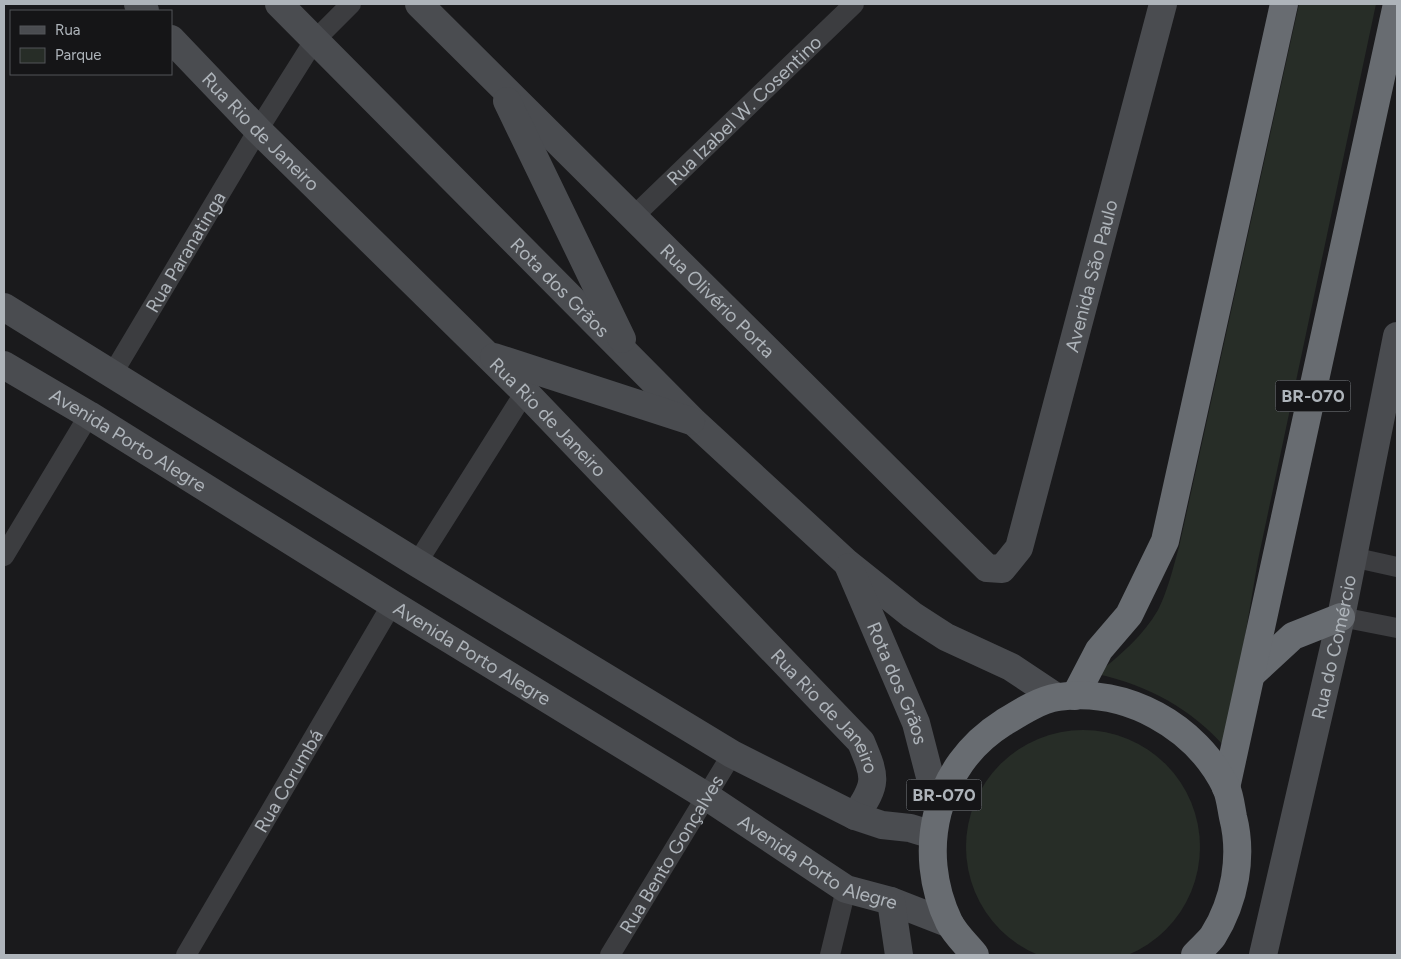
<svg xmlns="http://www.w3.org/2000/svg" width="1401" height="959" font-family="Figtree,sans-serif">
  <rect width="100%" height="100%" fill="#1a1a1c"/>
  <g fill="#272d27">
    <path d="M1299,4H1376L1258,560L1226,748C1190,708 1150,686 1097,674C1120,655 1143,636 1158,610C1168,590 1173,568 1179,547Z"/>
    <circle cx="1083" cy="847" r="117"/>
  </g>
  <g fill="none" stroke-linecap="round" stroke-linejoin="round">
    <g stroke="#3c3d40" stroke-width="20">
      <path id="s1" d="M633,217L854,4"/>
      <path id="s2" d="M113,373L258,130L314,41L351,4"/>
      <polyline points="4,556 89,415"/>
      <polyline points="1352,557 1397,567"/>
      <polyline points="417,563 525,392"/>
      <polyline points="1341,617 1397,628"/>
      <path id="s3" d="M186,955L392,604"/>
      <path id="s4" d="M610,955L732,754"/>
      <polyline points="830,955 846,889"/>
    </g>
    <g stroke="#4a4c50" stroke-width="28">
      <polyline points="138,4 145,11"/>
      <path id="s5" d="M279,4L694,422L847,563L912,615L946,637L1011,667L1056,697"/>
      <path id="s6" d="M419,4L987,568L1002,569L1019,548L1163,4"/>
      <path id="s7" d="M171,39L258,130L525,392L861,742C876,778 878,783 855,816"/>
      <polyline points="507,101 622,339"/>
      <polyline points="4,307 417,563 732,754 855,816 882,825 910,828 933,835"/>
      <polyline points="494,357 691,421"/>
      <path id="s8" d="M4,365L89,415L392,604L706,796L846,889L891,901L950,924"/>
      <path id="s9" d="M849,567L916,723L938,808"/>
      <polyline points="891,901 899,955"/>
      <path id="s10" d="M1263,955L1341,617L1397,336"/>
    </g>
    <g stroke="#686c71" stroke-width="28">
      <polyline points="1254,672 1293,636 1341,617"/>
      <polyline points="1075,696 1099,650 1129,615 1165,541 1284,4"/>
      <polyline points="1226,788 1397,4"/>
      <path d="M975,955C967,945 955,934 949,922C915,851 935,766 1003,723C1019,713 1039,700 1058,697C1126,687 1196,726 1226,787C1230,796 1231,807 1233,817C1243,856 1235,901 1213,936C1208,943 1200,949 1195,955"/>
    </g>
  </g>
  <g text-anchor="middle" stroke-width="5" stroke-linejoin="round" paint-order="stroke">
    <g fill="#151517" stroke="#808489" stroke-width="1">
      <rect x="1275.5" y="380.5" width="75" height="31" rx="4"/>
      <rect x="906.5" y="779.5" width="75" height="31" rx="4"/>
    </g>
    <g font-size="18" font-weight="bold" fill="#aeb4ba">
      <text x="1313" y="402">BR-070</text>
      <text x="944" y="801">BR-070</text>
    </g>
    <g font-size="19" fill="#aeb4ba" stroke="#151517">
      <text dy="7" stroke="none"><textPath href="#s1" startOffset="154">Rua Izabel W. Cosentino</textPath></text>
      <text dy="7" stroke="none"><textPath href="#s7" startOffset="129">Rua Rio de Janeiro</textPath></text>
      <text dy="7" stroke="none"><textPath href="#s2" startOffset="141">Rua Paranatinga</textPath></text>
      <text dy="7" stroke="none"><textPath href="#s6" startOffset="1124">Avenida São Paulo</textPath></text>
      <text dy="7" stroke="none"><textPath href="#s5" startOffset="399">Rota dos Grãos</textPath></text>
      <text dy="7" stroke="none"><textPath href="#s6" startOffset="421">Rua Olivério Porta</textPath></text>
      <text dy="7" stroke="none"><textPath href="#s7" startOffset="534">Rua Rio de Janeiro</textPath></text>
      <text dy="7" stroke="none"><textPath href="#s8" startOffset="145">Avenida Porto Alegre</textPath></text>
      <text dy="7" stroke="none"><textPath href="#s10" startOffset="316">Rua do Comércio</textPath></text>
      <text dy="7" stroke="none"><textPath href="#s8" startOffset="550">Avenida Porto Alegre</textPath></text>
      <text dy="7" stroke="none"><textPath href="#s9" startOffset="126">Rota dos Grãos</textPath></text>
      <text dy="7" stroke="none"><textPath href="#s7" startOffset="939">Rua Rio de Janeiro</textPath></text>
      <text dy="7" stroke="none"><textPath href="#s3" startOffset="202">Rua Corumbá</textPath></text>
      <text dy="7" stroke="none"><textPath href="#s4" startOffset="118">Rua Bento Gonçalves</textPath></text>
      <text dy="7" stroke="none"><textPath href="#s8" startOffset="955">Avenida Porto Alegre</textPath></text>
    </g>
  </g>
  <rect width="1401" height="959" fill="none" stroke="#aeb4ba" stroke-width="10"/>
  <rect x="10" y="10" width="162" height="65" fill="#151517" stroke="#525558"/>
  <rect x="20" y="26" width="25" height="8" fill="#4a4c50" stroke="#525558"/>
  <text x="55" y="35" font-size="15" fill="#aeb4ba">Rua</text>
  <rect x="20" y="48" width="25" height="15" fill="#272d27" stroke="#525558"/>
  <text x="55" y="60" font-size="15" fill="#aeb4ba">Parque</text>
</svg>
